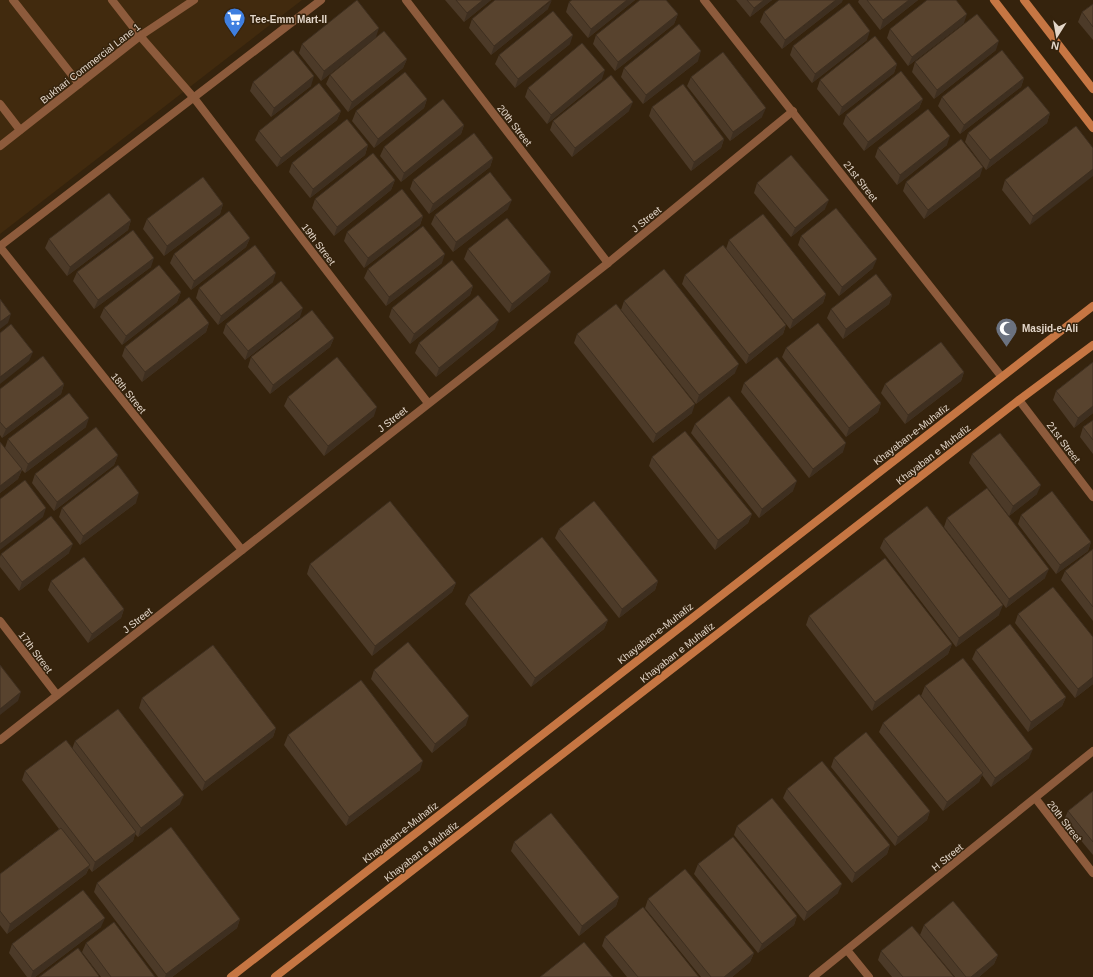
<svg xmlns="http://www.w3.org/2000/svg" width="1093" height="977" font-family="Helvetica,sans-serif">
  <rect width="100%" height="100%" fill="#35230d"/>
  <polygon fill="#412a0e" points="0,0 302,0 0,234"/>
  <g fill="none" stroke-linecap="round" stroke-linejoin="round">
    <g stroke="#8d5b3c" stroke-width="8">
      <polyline points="13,0 79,84"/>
      <polyline points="112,0 140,36 194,98 428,403"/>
      <polyline points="406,0 608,263"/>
      <polyline points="704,0 1001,376"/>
      <polyline points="0,104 20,130"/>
      <polyline points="0,146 140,36 194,0"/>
      <polyline points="0,246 321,0"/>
      <polyline points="0,247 242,550"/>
      <polyline points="1019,400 1093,497"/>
      <polyline points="0,621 57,695"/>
      <polyline points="0,740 608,263 793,111"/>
      <polyline points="1036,799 1093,873"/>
      <polyline points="847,950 869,977"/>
      <polyline points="813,977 1093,751"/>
    </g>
    <g stroke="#c67643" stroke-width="8">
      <polyline points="994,0 1093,128"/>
      <polyline points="1024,0 1093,89"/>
      <polyline points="231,977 1093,306"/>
      <polyline points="275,977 1019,400 1093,345"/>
    </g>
  </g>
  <g fill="#4c3a28">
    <polygon points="445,0 491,0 464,22"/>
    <polygon points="635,0 588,38 566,12 569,2"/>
    <polygon points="736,0 772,0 750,17"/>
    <polygon points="859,0 918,0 880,30 858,2"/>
    <polygon points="842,2 782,49 760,22 764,12"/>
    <polygon points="1093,4 1093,40 1078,22 1082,12"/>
    <polygon points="548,9 491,55 469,28 472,19"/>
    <polygon points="678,14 674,24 615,71 593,44 596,35"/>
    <polygon points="964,23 908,66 887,38 890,29"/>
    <polygon points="376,37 321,81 299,53 302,44"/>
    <polygon points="867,40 812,83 790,55 793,46"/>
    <polygon points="570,44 515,88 495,64 499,55"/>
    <polygon points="996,50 934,99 912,72 915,62"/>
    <polygon points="407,59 403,68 348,112 326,84 330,75"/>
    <polygon points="698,61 643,104 621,77 624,68"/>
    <polygon points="897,64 894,73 839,116 817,89 820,80"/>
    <polygon points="691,77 762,117 730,141 687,86"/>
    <polygon points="1024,78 1021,87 960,134 938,106 942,97"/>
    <polygon points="602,79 547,124 525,97 528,88"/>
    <polygon points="253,82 311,86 271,117 250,91"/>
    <polygon points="427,99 424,108 374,148 352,121 356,111"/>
    <polygon points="923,99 919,108 864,151 843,124 846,115"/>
    <polygon points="652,107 724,139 721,148 691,171 649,116"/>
    <polygon points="341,111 337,120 277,167 255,140 259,131"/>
    <polygon points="629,111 572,157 550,130 553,121"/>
    <polygon points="1050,113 1047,123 986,170 965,142 968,133"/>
    <polygon points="464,125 461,134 401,182 380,156 384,147"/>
    <polygon points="1076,126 1030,225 1002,190 1005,180"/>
    <polygon points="368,145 365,155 310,198 289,172 292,163"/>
    <polygon points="947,145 897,185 875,157 878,148"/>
    <polygon points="493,158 490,167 429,214 410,189 413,180"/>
    <polygon points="980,176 924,219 903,191 906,182"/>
    <polygon points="395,180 391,190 334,236 312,208 315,199"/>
    <polygon points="757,183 825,209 791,237 754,193"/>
    <polygon points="223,204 220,214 164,256 143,229 147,219"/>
    <polygon points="508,209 453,252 431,224 435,215"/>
    <polygon points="423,216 420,225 364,268 344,241 347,232"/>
    <polygon points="131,220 128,230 67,276 45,248 49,239"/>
    <polygon points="801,236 873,268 839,296 798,245"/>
    <polygon points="250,238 246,247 191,290 170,263 174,254"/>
    <polygon points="729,240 826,294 823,303 790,329 726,249"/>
    <polygon points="468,249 548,281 509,313 464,259"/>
    <polygon points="442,263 386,306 364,278 368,269"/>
    <polygon points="151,267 94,309 73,281 77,272"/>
    <polygon points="685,275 786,325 783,334 746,364 682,284"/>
    <polygon points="273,282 218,325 196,298 199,288"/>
    <polygon points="473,286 470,295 410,344 389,317 392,308"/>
    <polygon points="181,292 177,302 122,345 100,317 104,308"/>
    <polygon points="892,295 889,304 843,339 827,318 831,309"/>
    <polygon points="624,301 735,373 696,404 621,310"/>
    <polygon points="300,317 245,360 223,333 226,324"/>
    <polygon points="209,323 206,332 142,382 122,356 125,347"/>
    <polygon points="495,329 436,377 415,353 419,343"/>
    <polygon points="577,334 692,413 653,443 574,343"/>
    <polygon points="334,338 330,347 270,394 248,367 251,357"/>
    <polygon points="786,348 881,403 878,412 846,437 782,357"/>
    <polygon points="1093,362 1093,413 1074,428 1053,400 1056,391"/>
    <polygon points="964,372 961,381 905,424 881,393 885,384"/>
    <polygon points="744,383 843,452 809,478 741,392"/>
    <polygon points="64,384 61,394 2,438 0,435 0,389"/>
    <polygon points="288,397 374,416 324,456 284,406"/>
    <polygon points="1093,420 1093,454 1080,437 1083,427"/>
    <polygon points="695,424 793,491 759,518 691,433"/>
    <polygon points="86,427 25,473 22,470 18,479 0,493 0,442 5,448 8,439"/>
    <polygon points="972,454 1037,494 1009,516 969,463"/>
    <polygon points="118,455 114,465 54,511 32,483 35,474"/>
    <polygon points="652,457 752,514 748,523 715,550 649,466"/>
    <polygon points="136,503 80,545 59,517 62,508"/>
    <polygon points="1021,515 1091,542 1088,551 1056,574 1018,524"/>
    <polygon points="947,518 1045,578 1006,608 944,527"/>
    <polygon points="559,529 658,581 655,590 619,618 555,538"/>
    <polygon points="884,539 999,615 956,647 880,548"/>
    <polygon points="1093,549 1093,621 1061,580 1065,571"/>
    <polygon points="69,553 19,591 0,567 0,557 1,554"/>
    <polygon points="310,564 456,583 452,592 372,656 307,574"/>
    <polygon points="51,581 124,609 121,618 88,643 48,590"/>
    <polygon points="469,595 608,620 604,629 531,687 465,604"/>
    <polygon points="1018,614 1093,684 1075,698 1015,623"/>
    <polygon points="809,616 952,644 948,654 872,711 806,625"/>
    <polygon points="976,650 1066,697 1062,706 1028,732 972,659"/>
    <polygon points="374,670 466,725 432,753 371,679"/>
    <polygon points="925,686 1029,758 991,787 982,775 979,782 943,811 879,732 883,723 949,732 921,696"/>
    <polygon points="142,698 276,728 273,737 202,791 139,708"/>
    <polygon points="288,735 420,770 346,826 284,745"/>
    <polygon points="75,741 180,804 138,837 135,834 133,841 92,872 89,868 86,874 7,934 0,925 0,874 59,829 22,780 25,771 72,749"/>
    <polygon points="834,758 930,811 927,820 895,846 831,767"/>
    <polygon points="787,789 890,845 887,854 852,883 783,798"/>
    <polygon points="1093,791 1093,855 1064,820 1068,811"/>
    <polygon points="737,826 838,893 804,921 734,835"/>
    <polygon points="514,842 619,897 616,906 579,936 511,851"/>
    <polygon points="698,864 797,916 794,925 758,953 694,874"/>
    <polygon points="97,883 240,919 237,928 172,977 158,977 94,892"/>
    <polygon points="648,899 754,953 750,962 732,977 701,977 645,908"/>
    <polygon points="924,925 998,955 994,964 979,977 955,977 920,935"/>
    <polygon points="101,927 35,977 27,977 9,953 12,944"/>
    <polygon points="605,937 699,977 627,977 602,946"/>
    <polygon points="86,943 155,977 101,977 82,952"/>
    <polygon points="881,951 954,977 892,977 878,960"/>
  </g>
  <g fill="#3e2f20">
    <polygon points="483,0 491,0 464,22 467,13"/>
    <polygon points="552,0 548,9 491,55 494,46"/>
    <polygon points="627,0 635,0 588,38 591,29"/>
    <polygon points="764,0 772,0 750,17 754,8"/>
    <polygon points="836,0 843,0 842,2 782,49 785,40"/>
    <polygon points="909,0 918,0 880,30 883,20"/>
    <polygon points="678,14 674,24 615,71 618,62"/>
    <polygon points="967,14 964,23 908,66 912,57"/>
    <polygon points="379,28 376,37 321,81 324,71"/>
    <polygon points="870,31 867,40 812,83 815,74"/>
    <polygon points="573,35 570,44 515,88 518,79"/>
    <polygon points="999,41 996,50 934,99 937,90"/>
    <polygon points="701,51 698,61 643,104 646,95"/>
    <polygon points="407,59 403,68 348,112 352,102"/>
    <polygon points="897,64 894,73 839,116 842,107"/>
    <polygon points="605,70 602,79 547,124 551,115"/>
    <polygon points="314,76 311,86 271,117 274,108"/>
    <polygon points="1024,78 1021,87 960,134 964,125"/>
    <polygon points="427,99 424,108 374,148 378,139"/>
    <polygon points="923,99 919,108 864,151 868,142"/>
    <polygon points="633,102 629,111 572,157 575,148"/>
    <polygon points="766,108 762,117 730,141 733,132"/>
    <polygon points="341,111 337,120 277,167 281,158"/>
    <polygon points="1050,113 1047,123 986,170 990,160"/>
    <polygon points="464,125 461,134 401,182 404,173"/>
    <polygon points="950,136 947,145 897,185 900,175"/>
    <polygon points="724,139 721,148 691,171 694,162"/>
    <polygon points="368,145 365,155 310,198 313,189"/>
    <polygon points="493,158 490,167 429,214 433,204"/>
    <polygon points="983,167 980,176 924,219 928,210"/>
    <polygon points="1093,169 1093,176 1030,225 1033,216"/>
    <polygon points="395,180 391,190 334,236 337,227"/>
    <polygon points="512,200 508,209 453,252 456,242"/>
    <polygon points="829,200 825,209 791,237 795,228"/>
    <polygon points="223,204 220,214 164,256 167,246"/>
    <polygon points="423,216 420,225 364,268 368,258"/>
    <polygon points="131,220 128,230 67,276 70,267"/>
    <polygon points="250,238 246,247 191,290 194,281"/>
    <polygon points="445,254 442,263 386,306 389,297"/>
    <polygon points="154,258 151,267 94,309 98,300"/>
    <polygon points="877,259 873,268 839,296 842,287"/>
    <polygon points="551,272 548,281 509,313 512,304"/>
    <polygon points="276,273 273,282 218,325 221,316"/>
    <polygon points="473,286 470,295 410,344 414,334"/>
    <polygon points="181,292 177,302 122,345 126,336"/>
    <polygon points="826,294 823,303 790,329 793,320"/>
    <polygon points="892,295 889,304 843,339 846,329"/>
    <polygon points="303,308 300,317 245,360 248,351"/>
    <polygon points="11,314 8,323 0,329 0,322"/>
    <polygon points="499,320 495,329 436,377 439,368"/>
    <polygon points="209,323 206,332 142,382 145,372"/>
    <polygon points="786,325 783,334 746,364 749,355"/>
    <polygon points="334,338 330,347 270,394 273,385"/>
    <polygon points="33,352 29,361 0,384 0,377"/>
    <polygon points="739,364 735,373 696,404 699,395"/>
    <polygon points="964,372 961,381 905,424 908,415"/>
    <polygon points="64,384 61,394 2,438 6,429"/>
    <polygon points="881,403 878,412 846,437 849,428"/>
    <polygon points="695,404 692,413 653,443 656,434"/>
    <polygon points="1093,406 1093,413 1074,428 1078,418"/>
    <polygon points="377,407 374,416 324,456 328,446"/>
    <polygon points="89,418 86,427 25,473 28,464"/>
    <polygon points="846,443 843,452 809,478 813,469"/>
    <polygon points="118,455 114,465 54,511 57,502"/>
    <polygon points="22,469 18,479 0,493 0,486"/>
    <polygon points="797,481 793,491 759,518 762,509"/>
    <polygon points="1041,485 1037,494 1009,516 1013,506"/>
    <polygon points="139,493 136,503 80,545 83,536"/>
    <polygon points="46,508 43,517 0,550 0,544"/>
    <polygon points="752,514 748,523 715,550 718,540"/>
    <polygon points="1091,542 1088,551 1056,574 1060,565"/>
    <polygon points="73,544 69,553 19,591 22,582"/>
    <polygon points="1049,569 1045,578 1006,608 1009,599"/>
    <polygon points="658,581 655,590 619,618 622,609"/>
    <polygon points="456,583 452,592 372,656 375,646"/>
    <polygon points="1003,605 999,615 956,647 959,638"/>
    <polygon points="124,609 121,618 88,643 92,634"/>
    <polygon points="608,620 604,629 531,687 535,678"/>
    <polygon points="952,644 948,654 872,711 875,702"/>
    <polygon points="1093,677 1093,684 1075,698 1078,689"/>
    <polygon points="21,692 18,701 0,715 0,709"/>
    <polygon points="1066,697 1062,706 1028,732 1031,722"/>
    <polygon points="469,716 466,725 432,753 435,744"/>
    <polygon points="276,728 273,737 202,791 205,782"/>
    <polygon points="1033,749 1029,758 991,787 995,778"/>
    <polygon points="423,761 420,770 346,826 349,817"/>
    <polygon points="983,773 979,782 943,811 947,802"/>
    <polygon points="184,795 180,804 138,837 141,828"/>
    <polygon points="930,811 927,820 895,846 898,837"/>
    <polygon points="136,832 133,841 92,872 95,862"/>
    <polygon points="890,845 887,854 852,883 855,873"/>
    <polygon points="90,865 86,874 7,934 10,924"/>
    <polygon points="842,884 838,893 804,921 807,912"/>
    <polygon points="619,897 616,906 579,936 582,926"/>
    <polygon points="797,916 794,925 758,953 762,944"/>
    <polygon points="105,918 101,927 35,977 31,977 33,971"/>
    <polygon points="240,919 237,928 172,977 165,977 166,974"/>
    <polygon points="754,953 750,962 732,977 724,977"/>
    <polygon points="998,955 994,964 979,977 971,977"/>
  </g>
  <g fill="#58432e" stroke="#3e2f20">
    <polygon points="357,0 379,28 324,71 302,44"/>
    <polygon points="456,0 483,0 467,13"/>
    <polygon points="495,0 551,0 494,46 472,19"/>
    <polygon points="572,0 627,0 591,29 569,2"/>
    <polygon points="640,0 666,0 678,14 618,62 596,35"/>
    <polygon points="747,0 764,0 754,8"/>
    <polygon points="779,0 836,0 785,40 764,12"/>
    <polygon points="867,0 909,0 883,20"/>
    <polygon points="927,0 956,0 967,14 912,57 890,29"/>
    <polygon points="849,3 870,31 815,74 793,46"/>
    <polygon points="1093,4 1093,27 1082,12"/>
    <polygon points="553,11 573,35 518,79 499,55"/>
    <polygon points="977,14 999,41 937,90 915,62"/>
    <polygon points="679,24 701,51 646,95 624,68"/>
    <polygon points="384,31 407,59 352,102 330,75"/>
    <polygon points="875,36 897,64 842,107 820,80"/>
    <polygon points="582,43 605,70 551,115 528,88"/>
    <polygon points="293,50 314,76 274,108 253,82"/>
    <polygon points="1002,50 1024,78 964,125 942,97"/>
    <polygon points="723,52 766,108 733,132 691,77"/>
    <polygon points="901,71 923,99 868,142 846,115"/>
    <polygon points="405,72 427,99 378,139 356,111"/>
    <polygon points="611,75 633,102 575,148 553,121"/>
    <polygon points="319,83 341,111 281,158 259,131"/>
    <polygon points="683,84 724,139 694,162 652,107"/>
    <polygon points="1028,86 1050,113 990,160 968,133"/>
    <polygon points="443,99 464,125 404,173 384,147"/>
    <polygon points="928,109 950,136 900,175 878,148"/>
    <polygon points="347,119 368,145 313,189 292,163"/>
    <polygon points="1076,126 1093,148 1093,169 1033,216 1005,180"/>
    <polygon points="474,133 493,158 433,204 413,180"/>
    <polygon points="961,139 983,167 928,210 906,182"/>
    <polygon points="373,153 395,180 337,227 315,199"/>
    <polygon points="791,155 829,200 795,228 757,183"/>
    <polygon points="490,172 512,200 456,242 435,215"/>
    <polygon points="203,177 223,204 167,246 147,219"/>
    <polygon points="402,189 423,216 368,258 347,232"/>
    <polygon points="109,193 131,220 70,267 49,239"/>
    <polygon points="836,208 877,259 842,287 801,236"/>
    <polygon points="229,211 250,238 194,281 174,254"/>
    <polygon points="763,214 826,294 793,320 729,240"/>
    <polygon points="507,218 551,272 512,304 468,249"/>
    <polygon points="423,226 445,254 389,297 368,269"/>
    <polygon points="133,230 154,258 98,300 77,272"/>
    <polygon points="255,245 276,273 221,316 199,288"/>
    <polygon points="723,245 786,325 749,355 685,275"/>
    <polygon points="452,260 473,286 414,334 392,308"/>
    <polygon points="159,265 181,292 126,336 104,308"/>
    <polygon points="664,269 739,364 699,395 624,301"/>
    <polygon points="876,274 892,295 846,329 831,309"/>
    <polygon points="281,281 303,308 248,351 226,324"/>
    <polygon points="478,295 499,320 439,368 419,343"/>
    <polygon points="189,297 209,323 145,372 125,347"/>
    <polygon points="0,299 11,314 0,322"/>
    <polygon points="616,304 695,404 656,434 577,334"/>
    <polygon points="312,310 334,338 273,385 251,357"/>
    <polygon points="818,323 881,403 849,428 786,348"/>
    <polygon points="11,324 33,352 0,377 0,333"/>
    <polygon points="941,342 964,372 908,415 885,384"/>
    <polygon points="43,356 64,384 6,429 0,422 0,389"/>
    <polygon points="337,357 377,407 328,446 288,397"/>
    <polygon points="777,357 846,443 813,469 744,383"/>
    <polygon points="1093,362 1093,406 1078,418 1056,391"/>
    <polygon points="69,393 89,418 28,464 8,439"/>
    <polygon points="729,396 797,481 762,509 695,424"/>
    <polygon points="1093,420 1093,440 1083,427"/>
    <polygon points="96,427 118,455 57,502 35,474"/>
    <polygon points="685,431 752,514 718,540 652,457"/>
    <polygon points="1000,433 1041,485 1013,506 972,454"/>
    <polygon points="0,442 22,469 0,486"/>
    <polygon points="118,465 139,493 83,536 62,508"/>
    <polygon points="25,480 46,508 0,544 0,499"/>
    <polygon points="987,488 1049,569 1009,599 947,518"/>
    <polygon points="1052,491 1091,542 1060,565 1021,515"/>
    <polygon points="390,501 456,583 375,646 310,564"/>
    <polygon points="594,501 658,581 622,609 559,529"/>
    <polygon points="927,506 1003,605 959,638 884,539"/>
    <polygon points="51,516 73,544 22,582 1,554"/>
    <polygon points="542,537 608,620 535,678 469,595"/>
    <polygon points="1093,549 1093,607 1065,571"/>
    <polygon points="84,557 124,609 92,634 51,581"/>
    <polygon points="885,558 952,644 875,702 809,616"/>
    <polygon points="1053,587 1093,637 1093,677 1078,689 1018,614"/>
    <polygon points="1010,624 1066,697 1031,722 976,650"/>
    <polygon points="408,642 469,716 435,744 374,670"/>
    <polygon points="213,645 276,728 205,782 142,698"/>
    <polygon points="963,658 1033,749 995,778 925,686"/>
    <polygon points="0,665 21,692 0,709"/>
    <polygon points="361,680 423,761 349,817 288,735"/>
    <polygon points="919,694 983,773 947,802 883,723"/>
    <polygon points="118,709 184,795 141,828 75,741"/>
    <polygon points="866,732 930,811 898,837 834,758"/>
    <polygon points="66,740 136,832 95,862 25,771"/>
    <polygon points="822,761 890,845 855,873 787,789"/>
    <polygon points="1093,791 1093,842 1068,811"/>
    <polygon points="772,798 842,884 807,912 737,826"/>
    <polygon points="551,813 619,897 582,926 514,842"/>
    <polygon points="171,827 240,919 166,974 97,883"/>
    <polygon points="61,828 90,865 10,924 0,911 0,874"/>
    <polygon points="733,837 797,916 762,944 698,864"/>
    <polygon points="685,869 754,953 724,977 711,977 648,899"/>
    <polygon points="83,890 105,918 33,971 12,944"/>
    <polygon points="953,901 998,955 971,977 966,977 924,925"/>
    <polygon points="643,907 699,977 638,977 605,937"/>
    <polygon points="114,922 155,977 111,977 86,943"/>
    <polygon points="912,926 954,977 903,977 881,951"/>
    <polygon points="584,942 613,977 540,977"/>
    <polygon points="78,948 99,976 98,977 39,977"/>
  </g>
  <defs>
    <symbol id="supermarket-pin" viewBox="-11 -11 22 30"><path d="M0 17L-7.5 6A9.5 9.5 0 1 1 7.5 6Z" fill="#3f7fe0" stroke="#35230d"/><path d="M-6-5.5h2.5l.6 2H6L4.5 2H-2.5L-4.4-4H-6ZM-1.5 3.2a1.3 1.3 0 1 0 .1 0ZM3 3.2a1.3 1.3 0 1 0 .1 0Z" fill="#fff"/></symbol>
    <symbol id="mosque-pin" viewBox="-11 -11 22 30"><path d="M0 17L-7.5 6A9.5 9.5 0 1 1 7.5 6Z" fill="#6b7280" stroke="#35230d"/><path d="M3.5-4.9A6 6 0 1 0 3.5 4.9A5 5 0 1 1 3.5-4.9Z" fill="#fff"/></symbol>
  </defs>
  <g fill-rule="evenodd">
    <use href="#supermarket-pin" x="222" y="6" width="25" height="34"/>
    <use href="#mosque-pin" x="994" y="316" width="25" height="34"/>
  </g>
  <g text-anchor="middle" stroke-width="3" stroke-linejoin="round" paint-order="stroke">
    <g font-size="10" font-weight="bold" fill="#e3d6c9" stroke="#35230d" text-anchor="start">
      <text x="250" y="23">Tee-Emm Mart-II</text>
      <text x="1022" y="332">Masjid-e-Ali</text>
    </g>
    <g font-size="10" fill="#e3d6c9" stroke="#35230d">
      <text transform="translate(90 63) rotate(-38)" y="4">Bukhari Commercial Lane 1</text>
      <text transform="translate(515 125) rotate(52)" y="4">20th Street</text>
      <text transform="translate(861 181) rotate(52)" y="4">21st Street</text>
      <text transform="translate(646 219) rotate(-39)" y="4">J Street</text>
      <text transform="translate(319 244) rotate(53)" y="4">19th Street</text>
      <text transform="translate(129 393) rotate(51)" y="4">18th Street</text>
      <text transform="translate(392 419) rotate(-38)" y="4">J Street</text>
      <text transform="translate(911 434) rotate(-38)" y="4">Khayaban-e-Muhafiz</text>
      <text transform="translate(1064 442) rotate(53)" y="4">21st Street</text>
      <text transform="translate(933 454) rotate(-38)" y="4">Khayaban e Muhafiz</text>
      <text transform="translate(137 620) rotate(-38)" y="4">J Street</text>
      <text transform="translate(655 633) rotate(-38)" y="4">Khayaban-e-Muhafiz</text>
      <text transform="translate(36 652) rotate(53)" y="4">17th Street</text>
      <text transform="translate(677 652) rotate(-38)" y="4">Khayaban e Muhafiz</text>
      <text transform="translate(1065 821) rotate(52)" y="4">20th Street</text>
      <text transform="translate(400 832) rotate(-38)" y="4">Khayaban-e-Muhafiz</text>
      <text transform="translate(421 851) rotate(-38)" y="4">Khayaban e Muhafiz</text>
      <text transform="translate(947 857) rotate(-39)" y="4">H Street</text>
    </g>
  </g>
  <g transform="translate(1057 36) rotate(191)" stroke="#35230d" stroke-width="3" paint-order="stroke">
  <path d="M0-3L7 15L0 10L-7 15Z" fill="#e3d6c9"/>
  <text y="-6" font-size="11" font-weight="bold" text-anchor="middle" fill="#e3d6c9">N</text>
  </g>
</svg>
